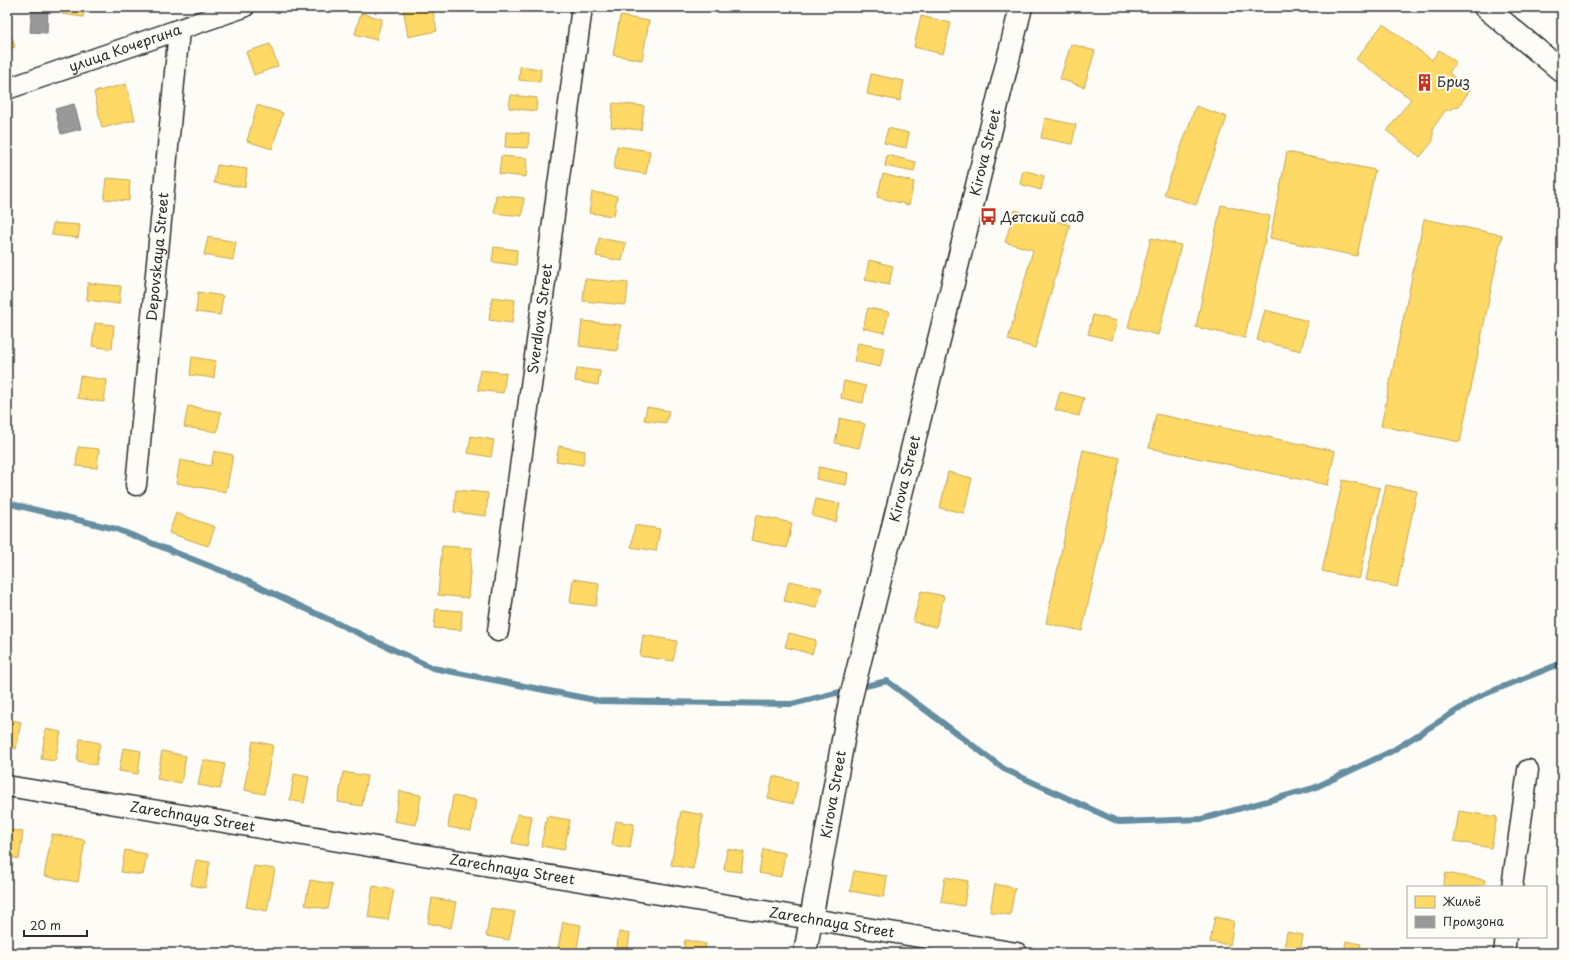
<svg xmlns="http://www.w3.org/2000/svg" width="1569" height="960" font-family="'Playpen Sans',sans-serif">
  <rect width="100%" height="100%" fill="#fdfcf7"/>
  <filter id="ink" filterUnits="userSpaceOnUse"><feTurbulence type="fractalNoise" baseFrequency=".025" numOctaves="2"/><feDisplacementMap in="SourceGraphic" scale="8" xChannelSelector="R" yChannelSelector="G"/><feConvolveMatrix kernelMatrix="1 2 1 2 8 2 1 2 1" color-interpolation-filters="sRGB"/></filter>
  <g filter="url(#ink)">
    <g fill="#ffd966" stroke="#bfa554">
      <polygon points="63,7 84,7 83,17 62,14"/>
      <polygon points="403,7 432,7 437,31 408,37"/>
      <polygon points="361,13 382,19 376,40 355,34"/>
      <polygon points="620,16 649,21 642,60 613,55"/>
      <polygon points="921,16 951,23 943,54 914,47"/>
      <polygon points="7,22 15,47 7,50"/>
      <polygon points="1383,24 1432,60 1439,50 1456,62 1449,73 1470,90 1459,106 1445,111 1433,128 1433,141 1420,157 1387,131 1411,99 1356,59"/>
      <polygon points="270,44 278,66 254,75 246,52"/>
      <polygon points="1071,44 1095,51 1084,87 1060,79"/>
      <polygon points="520,66 541,69 540,82 519,80"/>
      <polygon points="871,74 904,81 900,101 867,94"/>
      <polygon points="126,84 135,120 102,128 94,92"/>
      <polygon points="511,95 537,98 536,111 509,108"/>
      <polygon points="613,103 644,106 641,130 611,127"/>
      <polygon points="257,105 283,113 272,149 247,141"/>
      <polygon points="1196,106 1227,117 1196,205 1164,194"/>
      <polygon points="1045,118 1076,125 1072,144 1041,138"/>
      <polygon points="888,128 909,133 906,148 884,143"/>
      <polygon points="506,132 529,133 528,148 505,147"/>
      <polygon points="617,146 650,151 646,174 614,169"/>
      <polygon points="1287,152 1375,170 1357,256 1270,238"/>
      <polygon points="887,155 916,162 914,172 885,166"/>
      <polygon points="501,156 527,158 526,177 499,174"/>
      <polygon points="217,165 247,169 245,187 214,183"/>
      <polygon points="1023,170 1044,176 1041,190 1020,184"/>
      <polygon points="883,174 914,182 909,205 877,197"/>
      <polygon points="106,178 130,180 129,201 104,199"/>
      <polygon points="592,192 617,196 614,216 589,213"/>
      <polygon points="496,195 524,198 522,216 494,213"/>
      <polygon points="1221,205 1270,216 1245,338 1196,327"/>
      <polygon points="1015,210 1070,225 1035,348 1008,340 1033,250 1005,242"/>
      <polygon points="1424,219 1502,235 1460,442 1381,426"/>
      <polygon points="53,223 80,225 78,238 52,235"/>
      <polygon points="208,237 236,242 233,260 204,255"/>
      <polygon points="599,238 626,243 622,261 596,256"/>
      <polygon points="1151,238 1181,245 1158,335 1128,327"/>
      <polygon points="494,247 517,250 516,265 492,262"/>
      <polygon points="869,260 893,266 889,285 865,280"/>
      <polygon points="585,279 628,283 626,305 583,301"/>
      <polygon points="88,283 121,286 119,304 87,300"/>
      <polygon points="198,292 223,296 220,315 196,312"/>
      <polygon points="492,297 515,300 512,323 489,320"/>
      <polygon points="868,308 889,312 884,333 863,328"/>
      <polygon points="1265,310 1308,321 1301,351 1257,340"/>
      <polygon points="1093,315 1117,321 1112,340 1088,334"/>
      <polygon points="582,321 621,325 617,351 579,346"/>
      <polygon points="95,323 114,325 112,349 92,346"/>
      <polygon points="858,343 884,348 880,367 854,361"/>
      <polygon points="192,357 216,361 214,378 190,375"/>
      <polygon points="577,368 600,371 598,385 575,381"/>
      <polygon points="480,370 506,373 503,393 478,390"/>
      <polygon points="80,376 107,380 104,402 77,398"/>
      <polygon points="844,381 866,386 863,403 841,398"/>
      <polygon points="1060,392 1084,398 1079,416 1055,410"/>
      <polygon points="188,406 221,412 217,432 184,427"/>
      <polygon points="647,407 669,411 666,423 644,420"/>
      <polygon points="1156,414 1335,451 1328,485 1149,448"/>
      <polygon points="840,418 865,424 859,448 835,443"/>
      <polygon points="471,436 494,440 491,457 468,453"/>
      <polygon points="559,446 585,451 583,465 556,461"/>
      <polygon points="78,447 99,449 97,468 76,466"/>
      <polygon points="1083,450 1120,458 1082,631 1046,623"/>
      <polygon points="214,451 233,455 226,492 176,483 180,460 211,466"/>
      <polygon points="819,467 848,473 846,485 816,479"/>
      <polygon points="948,472 972,478 964,513 940,508"/>
      <polygon points="1343,480 1380,488 1359,579 1322,571"/>
      <polygon points="1386,485 1417,491 1397,587 1366,580"/>
      <polygon points="456,490 488,493 486,516 454,512"/>
      <polygon points="816,499 840,504 836,522 812,516"/>
      <polygon points="176,513 215,527 208,546 169,533"/>
      <polygon points="756,515 792,523 787,548 751,540"/>
      <polygon points="635,525 660,529 656,551 631,547"/>
      <polygon points="442,546 472,548 468,598 438,595"/>
      <polygon points="573,579 599,583 596,606 570,603"/>
      <polygon points="789,581 822,588 817,608 784,601"/>
      <polygon points="921,591 944,596 936,627 913,622"/>
      <polygon points="436,609 462,611 461,630 434,628"/>
      <polygon points="789,633 816,640 812,654 785,647"/>
      <polygon points="643,635 677,641 673,661 640,656"/>
      <polygon points="7,719 21,722 16,749 7,747"/>
      <polygon points="46,729 61,732 55,761 41,759"/>
      <polygon points="80,739 100,743 96,765 77,761"/>
      <polygon points="253,741 273,745 264,794 244,790"/>
      <polygon points="123,748 141,751 138,774 119,771"/>
      <polygon points="162,751 186,756 181,783 157,779"/>
      <polygon points="203,760 225,764 220,789 198,785"/>
      <polygon points="343,772 367,776 362,806 338,802"/>
      <polygon points="294,774 309,777 304,803 290,800"/>
      <polygon points="773,776 798,782 793,804 768,798"/>
      <polygon points="400,791 421,795 416,825 394,821"/>
      <polygon points="453,796 476,800 471,831 448,827"/>
      <polygon points="1562,798 1562,817 1559,816"/>
      <polygon points="681,811 703,815 693,869 671,865"/>
      <polygon points="1459,811 1497,817 1491,848 1454,841"/>
      <polygon points="517,814 532,816 527,846 512,843"/>
      <polygon points="547,816 570,820 564,850 541,846"/>
      <polygon points="616,821 634,824 630,848 612,845"/>
      <polygon points="7,829 23,832 19,859 7,856"/>
      <polygon points="52,834 85,840 78,882 44,876"/>
      <polygon points="727,849 744,852 741,872 724,870"/>
      <polygon points="763,849 785,853 781,877 759,873"/>
      <polygon points="125,850 147,854 143,875 121,872"/>
      <polygon points="196,860 210,862 205,888 191,885"/>
      <polygon points="254,866 275,869 267,911 246,907"/>
      <polygon points="854,871 887,876 884,897 850,891"/>
      <polygon points="1446,873 1485,880 1483,887 1443,887"/>
      <polygon points="945,877 968,881 964,906 941,902"/>
      <polygon points="310,880 333,884 328,909 305,905"/>
      <polygon points="995,884 1015,888 1010,915 990,912"/>
      <polygon points="373,886 394,890 388,920 368,917"/>
      <polygon points="432,898 456,902 451,928 428,923"/>
      <polygon points="491,908 515,912 509,940 486,936"/>
      <polygon points="1215,917 1234,921 1230,945 1210,942"/>
      <polygon points="563,922 581,925 576,953 557,953"/>
      <polygon points="619,932 630,934 627,953 616,953"/>
      <polygon points="1287,932 1303,935 1300,953 1283,953"/>
      <polygon points="685,940 706,944 704,953 683,953"/>
      <polygon points="1346,941 1361,944 1359,953 1344,953"/>
    </g>
    <g fill="#999" stroke="#787878">
      <polygon points="32,7 48,7 47,33 30,32"/>
      <polygon points="74,104 81,129 61,134 55,109"/>
    </g>
    <g fill="none" stroke-linecap="round" stroke-linejoin="round">
      <g stroke="#658ea0" stroke-width="6">
        <polyline points="7,503 116,529 240,578 433,668 600,701 792,704 848,690"/>
        <polyline points="857,688 887,681 1004,769 1119,822 1202,819 1314,788 1392,751 1480,696 1562,663"/>
      </g>
      <defs>
        <g id="minor">
          <path id="s1" d="M7,89L244,7"/>
          <path id="s2" d="M136,485L179,30"/>
          <path id="s3" d="M498,631L582,7"/>
          <path id="s4" d="M7,786L1017,953"/>
          <polyline points="1512,887 1528,770"/>
          <polyline points="1504,953 1506,937"/>
        </g>
        <g id="tertiary">
          <polyline points="1485,7 1562,71"/>
          <path id="s5" d="M805,953L850,701L1021,7"/>
        </g>
      </defs>
      <use href="#minor" stroke="#2b2b2b" stroke-width="23"/>
      <use href="#tertiary" stroke="#2b2b2b" stroke-width="25"/>
      <use href="#minor" stroke="#fdfcf7" stroke-width="20"/>
      <use href="#tertiary" stroke="#fdfcf7" stroke-width="22"/>
    </g>
  </g>
  <defs>
    <symbol id="building-bare" viewBox="-9 -9 18 18"><path d="M-4-6H4V6H1V3H-1V6H-4ZM-2.5-4.3h1.7v1.8h-1.7ZM.8-4.3h1.7v1.8H.8ZM-2.5-1h1.7V.8h-1.7ZM.8-1h1.7V.8H.8Z" fill="#c8321e" stroke="#fdfcf7" stroke-width="2.5" paint-order="stroke"/></symbol>
    <symbol id="bus-bare" viewBox="-9 -9 18 18"><path d="M-5-6H5V4H4V6H2V4H-2V6H-4V4H-5ZM-3.5-4V0h7V-4ZM-3.5 1.2v1.5H-2V1.2ZM2 1.2v1.5H3.5V1.2Z" fill="#c8321e" stroke="#fdfcf7" stroke-width="2.5" paint-order="stroke"/></symbol>
  </defs>
  <g fill-rule="evenodd">
    <use href="#building-bare" x="1412" y="70" width="25" height="25"/>
    <use href="#bus-bare" x="976" y="204" width="25" height="25"/>
  </g>
  <g text-anchor="middle" stroke-width="4" stroke-linejoin="round" paint-order="stroke">
    <g font-size="14" fill="#2b2b2b" stroke="#fdfcf7">
      <text dy="5" stroke="none"><textPath href="#s1" startOffset="125">улица Кочергина</textPath></text>
      <text dy="5" stroke="none"><textPath href="#s5" startOffset="821">Kirova Street</textPath></text>
      <text dy="5" stroke="none"><textPath href="#s2" startOffset="229">Depovskaya Street</textPath></text>
      <text dy="5" stroke="none"><textPath href="#s3" startOffset="315">Sverdlova Street</textPath></text>
      <text dy="5" stroke="none"><textPath href="#s5" startOffset="485">Kirova Street</textPath></text>
      <text dy="5" stroke="none"><textPath href="#s5" startOffset="161">Kirova Street</textPath></text>
      <text dy="5" stroke="none"><textPath href="#s4" startOffset="188">Zarechnaya Street</textPath></text>
      <text dy="5" stroke="none"><textPath href="#s4" startOffset="512">Zarechnaya Street</textPath></text>
      <text dy="5" stroke="none"><textPath href="#s4" startOffset="836">Zarechnaya Street</textPath></text>
    </g>
    <g font-size="14" fill="#2b2b2b" stroke="#fdfcf7" text-anchor="start">
      <text x="1437" y="87">Бриз</text>
      <text x="1001" y="222">Детский сад</text>
    </g>
  </g>
  <rect width="1569" height="960" fill="none" stroke="#fdfcf7" stroke-width="24"/>
  <rect x="12" y="12" width="1545" height="936" fill="none" stroke="#2b2b2b" stroke-width="1.5" filter="url(#ink)"/>
  <rect x="1407" y="886" width="140" height="52" fill="#fdfcf7" stroke="#a9a8a5"/>
  <rect x="1415" y="896" width="20" height="12" fill="#ffd966" stroke="#a9a8a5"/>
  <text x="1443" y="906" font-size="12" fill="#2b2b2b">Жильё</text>
  <rect x="1415" y="916" width="20" height="12" fill="#999999" stroke="#a9a8a5"/>
  <text x="1443" y="926" font-size="12" fill="#2b2b2b">Промзона</text>
  <path d="M24 930v6h63v-6" fill="none" stroke="#2b2b2b" stroke-width="2"/>
  <text x="30" y="930" font-size="12" fill="#2b2b2b" stroke="#fdfcf7" stroke-width="3" paint-order="stroke">20 m</text>
</svg>
